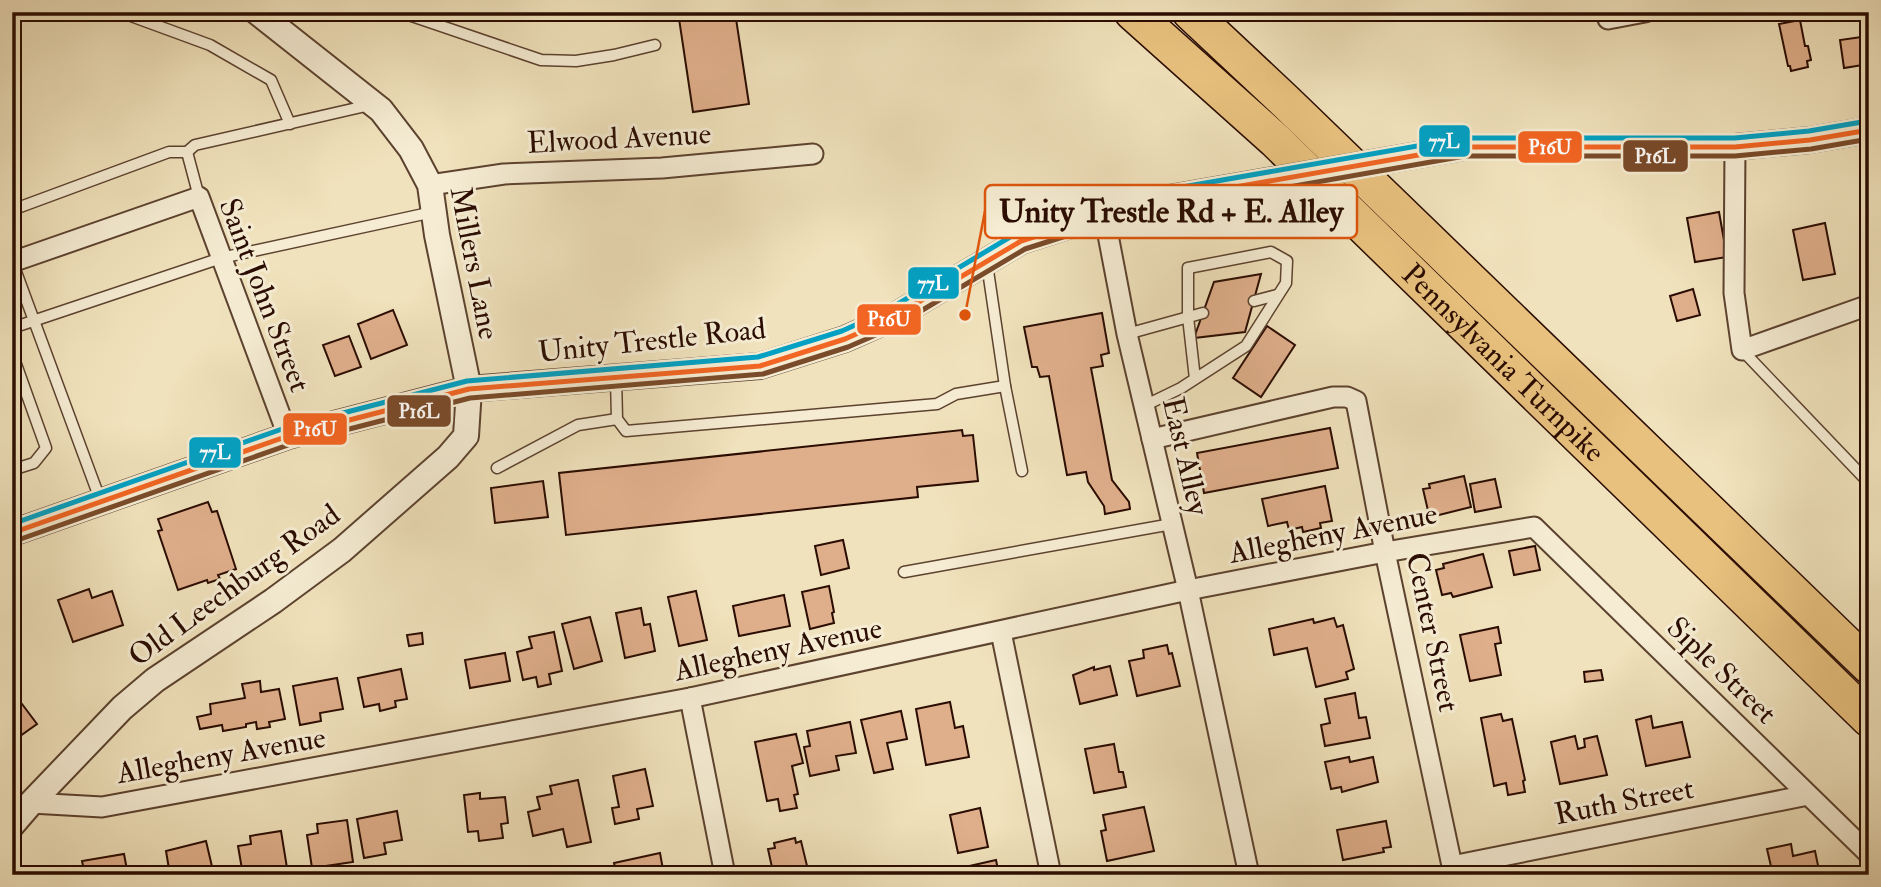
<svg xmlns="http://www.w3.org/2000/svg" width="1881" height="887" font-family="'IM FELL Double Pica',serif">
  <rect width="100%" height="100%" fill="#f0e2bc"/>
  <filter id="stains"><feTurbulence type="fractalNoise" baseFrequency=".00286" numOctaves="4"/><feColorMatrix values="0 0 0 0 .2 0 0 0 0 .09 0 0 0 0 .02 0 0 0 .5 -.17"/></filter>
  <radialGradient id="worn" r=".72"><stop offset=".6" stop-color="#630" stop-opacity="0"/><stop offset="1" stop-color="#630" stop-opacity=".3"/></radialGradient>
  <g fill="#dfaf8b" stroke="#2a0c00" stroke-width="2">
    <polygon points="678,12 735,12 749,104 693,112"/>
    <polygon points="1800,20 1805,46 1808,46 1811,60 1807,61 1808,67 1791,71 1790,66 1788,66 1779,24"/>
    <polygon points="1869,36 1869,64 1844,68 1840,40"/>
    <polygon points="1719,212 1727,257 1695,262 1687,218"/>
    <polygon points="1825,223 1835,274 1803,280 1793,230"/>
    <polygon points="1261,274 1245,332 1194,338 1214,282"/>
    <polygon points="1693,289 1700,315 1677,321 1670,296"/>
    <polygon points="393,310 407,345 371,359 358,324"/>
    <polygon points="1102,313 1109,353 1101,355 1103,366 1091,368 1112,480 1129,502 1130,509 1105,514 1104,506 1088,482 1086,472 1067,475 1049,376 1040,377 1037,367 1032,367 1024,327"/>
    <polygon points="1267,326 1295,345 1261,397 1233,378"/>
    <polygon points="349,336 361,367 335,376 323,345"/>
    <polygon points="1330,428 1338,468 1204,493 1197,453"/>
    <polygon points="962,430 963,436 973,435 978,481 917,487 918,497 566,535 559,473"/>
    <polygon points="1464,476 1471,507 1435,516 1435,513 1429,515 1423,489 1430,488 1429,484"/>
    <polygon points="1495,479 1501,507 1475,512 1470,484"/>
    <polygon points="543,481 548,517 495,523 491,488"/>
    <polygon points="1325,486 1332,521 1320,523 1321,528 1303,532 1302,527 1289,530 1287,522 1268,526 1262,499"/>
    <polygon points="208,502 212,512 217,511 236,569 218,575 220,579 208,583 207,580 178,590 158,531 162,530 158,519"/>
    <polygon points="843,540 849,568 821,575 815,546"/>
    <polygon points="1535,546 1540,570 1514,575 1509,551"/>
    <polygon points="1483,554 1492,587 1453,597 1451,593 1442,595 1436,570 1444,568 1443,564"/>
    <polygon points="829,586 834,612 832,613 834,623 810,629 802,592"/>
    <polygon points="89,589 92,598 112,591 123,625 73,642 58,600"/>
    <polygon points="696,591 707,640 679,646 668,597"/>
    <polygon points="784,595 790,626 739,636 733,606"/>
    <polygon points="641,608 644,625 650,624 655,651 625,658 616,613"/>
    <polygon points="590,617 602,661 574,669 562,624"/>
    <polygon points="1334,618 1337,627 1343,625 1354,669 1346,672 1348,679 1316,687 1307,648 1274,655 1269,629 1313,619 1314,623"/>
    <polygon points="1498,627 1501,643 1495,644 1501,675 1470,681 1460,635"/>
    <polygon points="554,632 562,671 549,674 551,684 538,687 536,677 523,680 517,652 532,648 529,637"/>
    <polygon points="422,633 423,644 409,646 407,635"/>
    <polygon points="1167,645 1169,654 1172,653 1180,686 1137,696 1129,661 1144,658 1143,650"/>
    <polygon points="505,653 510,681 470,688 465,660"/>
    <polygon points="1110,666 1117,695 1080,704 1073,675 1094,667 1094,670"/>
    <polygon points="401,669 407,699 395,701 396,707 380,711 379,704 364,707 358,678"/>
    <polygon points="1601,670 1603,680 1585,682 1584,672"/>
    <polygon points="337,678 343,709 320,713 321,721 300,725 293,686"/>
    <polygon points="260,681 261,692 279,689 285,719 269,722 270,727 257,729 256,722 246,724 246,727 223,731 222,725 200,729 197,717 211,714 210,704 245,698 242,684"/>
    <polygon points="1355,693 1359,718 1366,717 1370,738 1325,746 1321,725 1330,723 1325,699"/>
    <polygon points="16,696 37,724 13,741 12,699"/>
    <polygon points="950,702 955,728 963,726 969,757 926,765 916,709"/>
    <polygon points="901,711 907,739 887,743 893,769 874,773 861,720"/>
    <polygon points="1501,714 1503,721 1512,719 1525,780 1523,781 1525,792 1508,795 1506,783 1494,786 1481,718"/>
    <polygon points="1651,716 1653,728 1682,722 1690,757 1646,766 1636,720"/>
    <polygon points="850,722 856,753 836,756 839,770 810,776 804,747 810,746 807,731"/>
    <polygon points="796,734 803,763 792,766 798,794 794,795 797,808 780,811 778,799 767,801 755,742"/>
    <polygon points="1575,736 1578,749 1585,747 1584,739 1597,736 1607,775 1560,784 1551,742"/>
    <polygon points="1114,744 1119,772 1123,772 1126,787 1094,793 1085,749"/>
    <polygon points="1349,757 1350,762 1373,757 1378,782 1342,792 1341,787 1331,789 1325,762"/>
    <polygon points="645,769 653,806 637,809 639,819 615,824 612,808 619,807 613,776"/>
    <polygon points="578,780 591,842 567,847 563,829 533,836 528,812 540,809 537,797 552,794 550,786"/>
    <polygon points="480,793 480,799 505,797 508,823 501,824 503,838 479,841 478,831 468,832 464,795"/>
    <polygon points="1144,807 1154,851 1107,861 1101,831 1106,830 1103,815"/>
    <polygon points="980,808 988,847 958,853 950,815"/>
    <polygon points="397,811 402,840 384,843 386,854 364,858 357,819"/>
    <polygon points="347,820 353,862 312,868 307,835 318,833 317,824"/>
    <polygon points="1386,821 1391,847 1383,848 1384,852 1343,860 1337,830"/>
    <polygon points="281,831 288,874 243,875 238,846 251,844 250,836"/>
    <polygon points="795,838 796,843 801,841 808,870 785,875 780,875 779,871 773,872 768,849 775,848 774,843"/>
    <polygon points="206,841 214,875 170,875 166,851"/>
    <polygon points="1791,844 1793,856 1815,851 1820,875 1773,875 1767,849"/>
    <polygon points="660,853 664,875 617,875 614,863"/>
    <polygon points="124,854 128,875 85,875 82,861"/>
    <polygon points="996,860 999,875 957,875 956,869"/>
    <polygon points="1734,868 1735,875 1699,875"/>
  </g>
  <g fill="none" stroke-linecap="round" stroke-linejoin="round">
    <defs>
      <g id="service">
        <polyline points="120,12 210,45 271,80 290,124"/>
        <polyline points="400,12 541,60 576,61 614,55 655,45"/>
        <polyline points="187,152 199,197"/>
        <polyline points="12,210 169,152 187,152 195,145 370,105"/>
        <polyline points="12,261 101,502"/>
        <polyline points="987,264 1005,386 1022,471"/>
        <polyline points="1254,301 1277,295"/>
        <polyline points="12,328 221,258 433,212"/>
        <polyline points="1127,334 1203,313"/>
        <polyline points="1742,350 1869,483"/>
        <polyline points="12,353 46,448 34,463 12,470"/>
        <polyline points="616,378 617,419 626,431 937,404 956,394 1005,386"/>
        <polyline points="1144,406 1181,388 1246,346 1286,283 1287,261 1271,252 1188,268 1188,317 1195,379"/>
        <polyline points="497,468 578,425 617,419"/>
        <polyline points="904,572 1172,524"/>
      </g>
      <g id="minor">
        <polyline points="1607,12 1608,19 1645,12"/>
        <polyline points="1735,147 1734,293 1742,350 1869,305"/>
        <polyline points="430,185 504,174 662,168 813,154"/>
        <polyline points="1104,214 1127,334 1188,590 1249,875"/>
        <polyline points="12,262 199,197 288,436"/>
        <polyline points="1152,439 1333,397 1347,397 1356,401 1385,552 1454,875"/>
        <polyline points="1001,632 1051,875"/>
        <polyline points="690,698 725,875"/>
        <polyline points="31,803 102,807 690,698 1188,590 1385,552 1534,527 1869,854"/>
        <polyline points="1452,866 1808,795"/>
      </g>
      <g id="tertiary">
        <polyline points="1464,147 1735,147 1810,140 1869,130"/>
        <polyline points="12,533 288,436 469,389 760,366 845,339 890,319 1021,241 1133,205 1164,199"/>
        <polyline points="12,825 31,803 122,708 155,680 273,601 342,550 448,457 466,436 469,389 437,235 430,185 411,149 381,110 257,12"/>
      </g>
      <g id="motorway">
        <path id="s1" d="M1132,12L1275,140L1869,719"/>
        <polyline points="1190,12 1286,102 1869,666"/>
      </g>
    </defs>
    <use href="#service" stroke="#5c422f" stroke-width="13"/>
    <use href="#minor" stroke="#5c422f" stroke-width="23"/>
    <use href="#tertiary" stroke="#5c422f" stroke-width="28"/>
    <use href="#motorway" stroke="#2a0c00" stroke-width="38"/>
    <use href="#service" stroke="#f5ecd3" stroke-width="10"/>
    <use href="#minor" stroke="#f5ecd3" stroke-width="19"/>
    <use href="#tertiary" stroke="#f5ecd3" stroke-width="24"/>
    <use href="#motorway" stroke="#e8c17e" stroke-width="35"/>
    <defs>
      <polyline id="tertiary-bridge" points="1164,199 1464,147"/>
    </defs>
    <use href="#tertiary-bridge" stroke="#5c422f" stroke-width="28" stroke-linecap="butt"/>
    <use href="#tertiary-bridge" stroke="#f5ecd3" stroke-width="24"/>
    <defs>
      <polyline id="bus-1" points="12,533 288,436 469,389 760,366 845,339 890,319 1021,241 1133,205 1464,147 1735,147 1810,140 1869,130"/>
      <polyline id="bus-2" points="15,541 291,444 470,398 763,374 848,347 894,327 1025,249 1135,214 1465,156 1735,156 1811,149 1869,139"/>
      <polyline id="bus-3" points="12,524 285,428 467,381 758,357 842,331 886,311 1017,233 1131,196 1463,138 1735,138 1809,131 1868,121"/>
    </defs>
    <use href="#bus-1" stroke="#f5ecd3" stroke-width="10"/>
    <use href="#bus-2" stroke="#f5ecd3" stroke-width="10"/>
    <use href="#bus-3" stroke="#f5ecd3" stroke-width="10"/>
    <use href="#bus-1" stroke="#f26522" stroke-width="5"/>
    <use href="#bus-2" stroke="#7a4b2a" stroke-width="5"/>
    <use href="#bus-3" stroke="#02a1c4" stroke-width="5"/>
  </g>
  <g text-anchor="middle" stroke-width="6" stroke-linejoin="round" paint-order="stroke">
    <g font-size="30" fill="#2a0c00" stroke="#f5ecd3">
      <text transform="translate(619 138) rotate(-3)" y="10">Elwood Avenue</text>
      <text transform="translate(475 263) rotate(79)" y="10">Millers Lane</text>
      <text transform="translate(265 295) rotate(69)" y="10">Saint John Street</text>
      <text transform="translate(652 340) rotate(-6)" y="10">Unity Trestle Road</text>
      <text dy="10" stroke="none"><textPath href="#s1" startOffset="511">Pennsylvania Turnpike</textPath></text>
      <text transform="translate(1186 456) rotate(77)" y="10">East Alley</text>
      <text transform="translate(1333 533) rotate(-11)" y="10">Allegheny Avenue</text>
      <text transform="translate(234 585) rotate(-36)" y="10">Old Leechburg Road</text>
      <text transform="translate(1433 632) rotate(78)" y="10">Center Street</text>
      <text transform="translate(778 649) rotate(-12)" y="10">Allegheny Avenue</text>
      <text transform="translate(1722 670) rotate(44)" y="10">Siple Street</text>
      <text transform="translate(221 755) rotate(-10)" y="10">Allegheny Avenue</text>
      <text transform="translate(1624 801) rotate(-11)" y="10">Ruth Street</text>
    </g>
  </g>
  <path fill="none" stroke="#de550b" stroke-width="2.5" d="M965 315L985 211"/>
  <circle fill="#de550b" stroke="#f5ecd3" stroke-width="2.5" cx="965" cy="315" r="7"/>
  <rect fill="#f5ecd3" stroke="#de550b" stroke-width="2.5" x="985" y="185" width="372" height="53" rx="7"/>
  <g font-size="32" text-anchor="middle" font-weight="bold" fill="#2a0c00">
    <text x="1171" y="222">Unity Trestle Rd + E. Alley</text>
  </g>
  <g stroke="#f5ecd3" stroke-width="2.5">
    <rect x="1418" y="124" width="53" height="34" rx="7" fill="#02a1c4"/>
    <rect x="1517" y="130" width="66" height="34" rx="7" fill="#f26522"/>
    <rect x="1622" y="139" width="67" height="34" rx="7" fill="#7a4b2a"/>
    <rect x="907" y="266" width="53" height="34" rx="7" fill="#02a1c4"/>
    <rect x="856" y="303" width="66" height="33" rx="7" fill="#f26522"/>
    <rect x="386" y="394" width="66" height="34" rx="7" fill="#7a4b2a"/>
    <rect x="282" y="412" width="66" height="34" rx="7" fill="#f26522"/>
    <rect x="188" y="436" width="54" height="33" rx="7" fill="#02a1c4"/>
  </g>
  <g font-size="19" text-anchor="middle" font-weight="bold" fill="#fff">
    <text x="1444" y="148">77L</text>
    <text x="1550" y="154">P16U</text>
    <text x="1655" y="163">P16L</text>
    <text x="933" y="290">77L</text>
    <text x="889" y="326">P16U</text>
    <text x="419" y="418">P16L</text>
    <text x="315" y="436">P16U</text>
    <text x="215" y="459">77L</text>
  </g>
  <rect width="1881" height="887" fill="none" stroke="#f0e2bc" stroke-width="42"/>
  <rect x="14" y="14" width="1853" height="859" fill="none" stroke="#2a0c00" stroke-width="3.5"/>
  <rect x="21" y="21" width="1839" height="845" fill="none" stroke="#2a0c00" stroke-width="2"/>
  <rect width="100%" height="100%" filter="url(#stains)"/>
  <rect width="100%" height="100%" fill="url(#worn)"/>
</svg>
